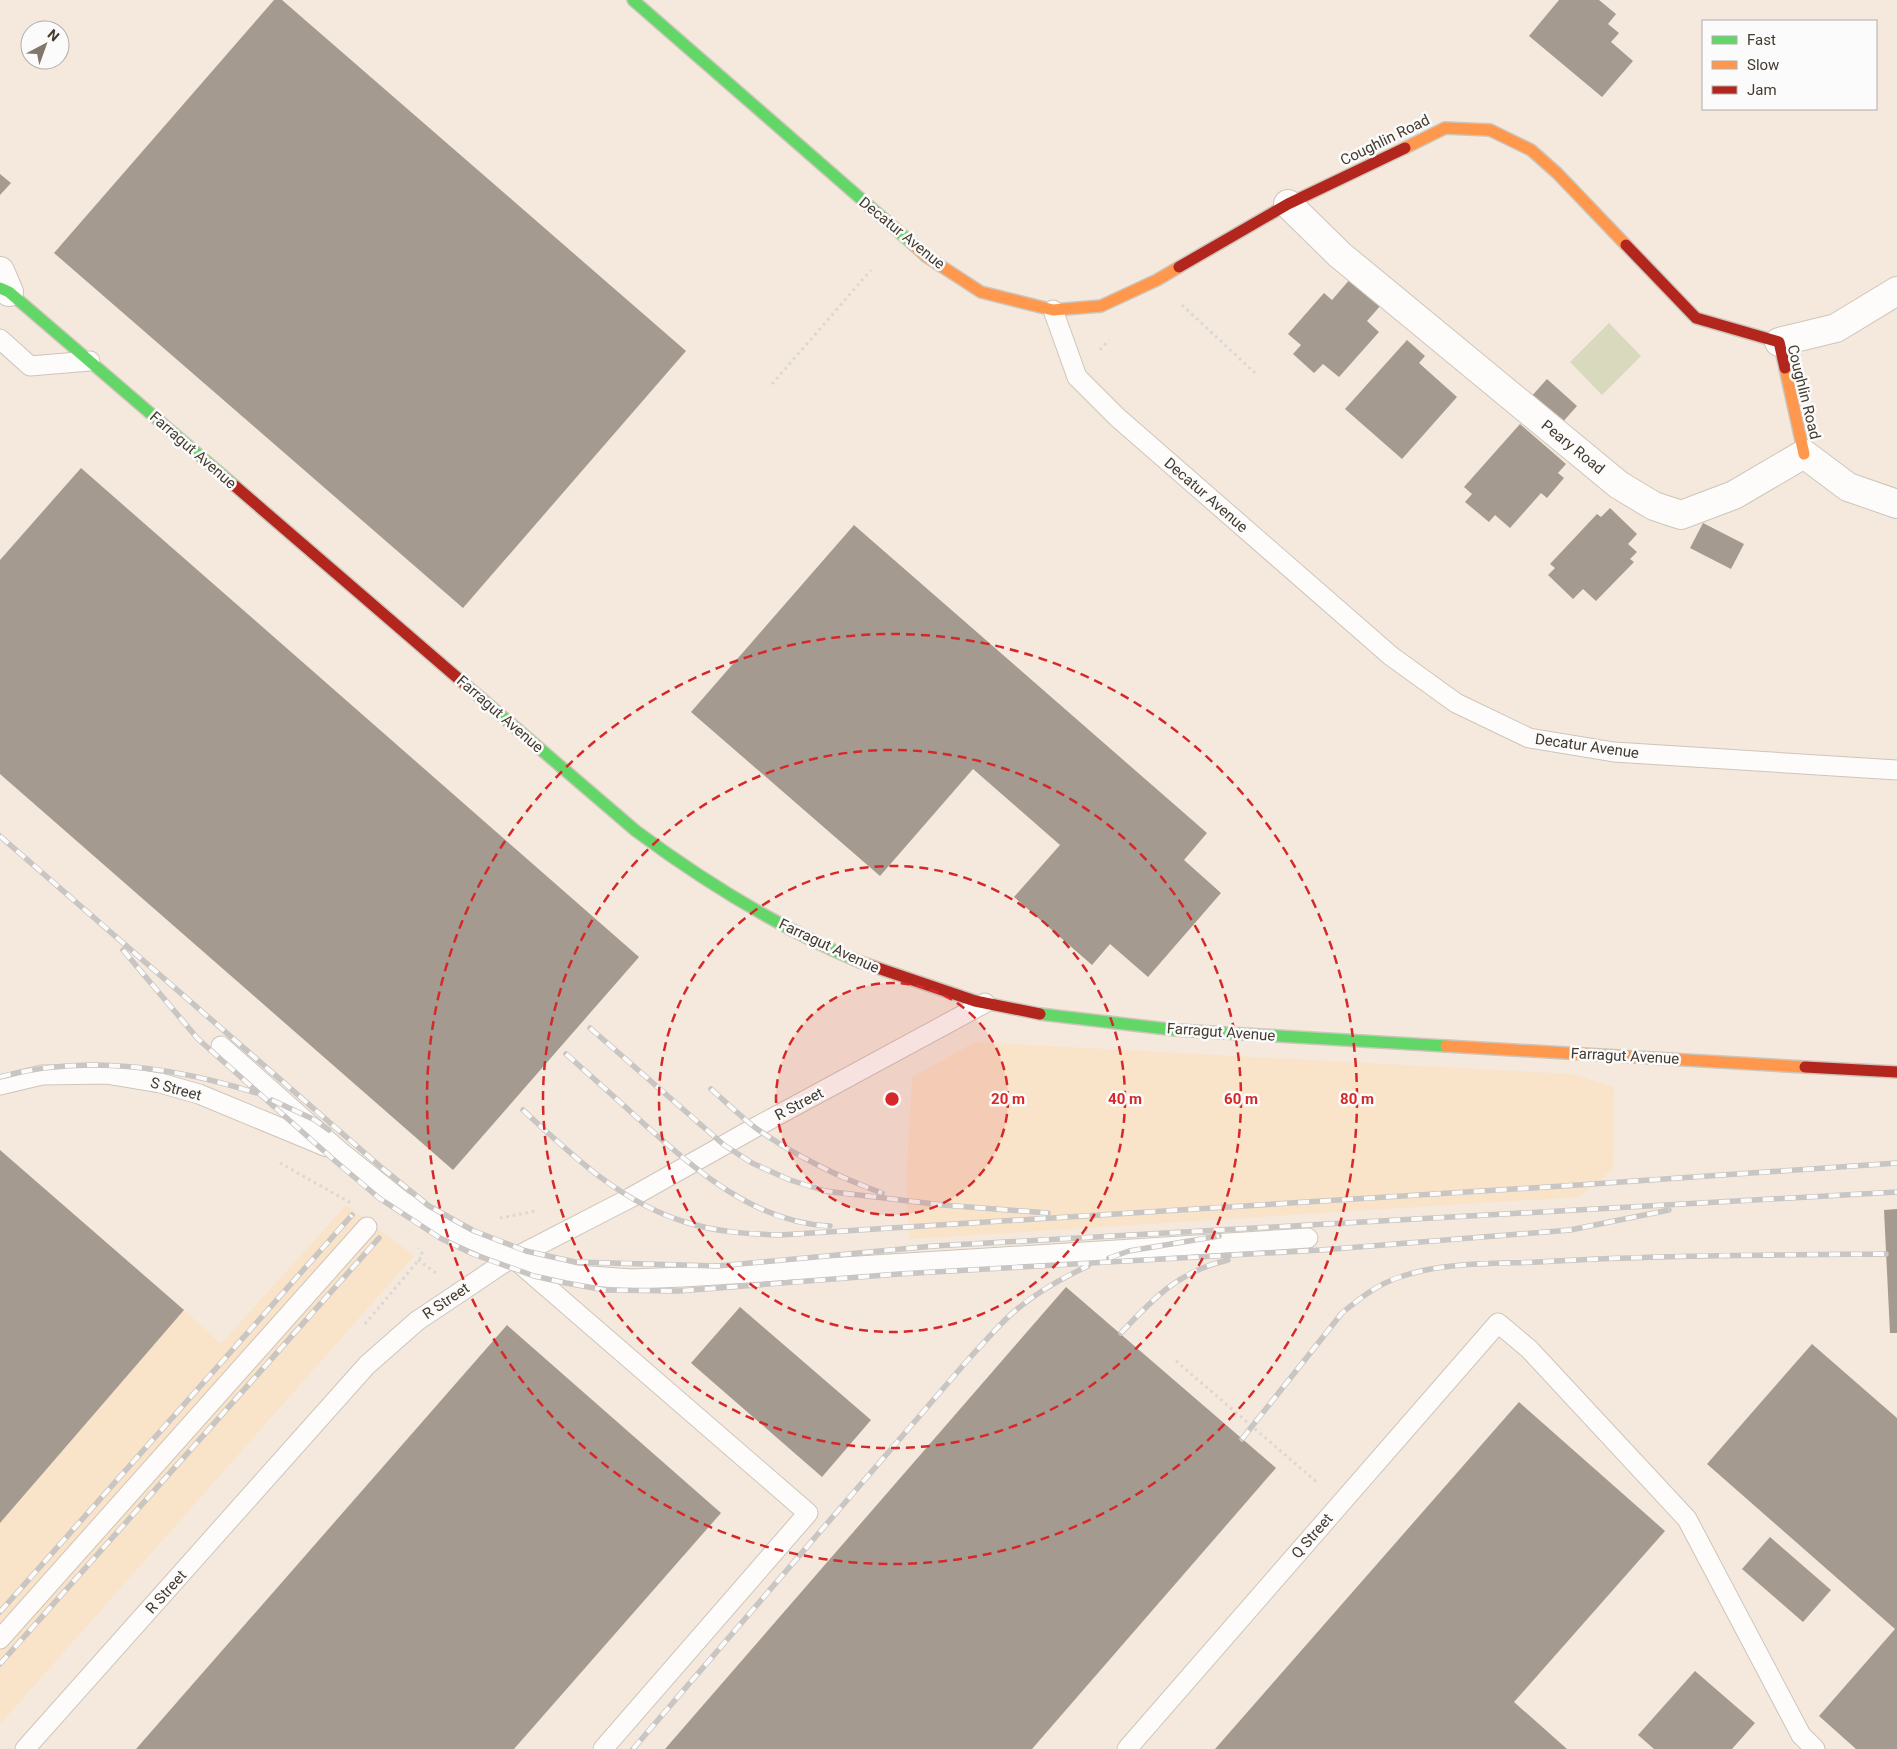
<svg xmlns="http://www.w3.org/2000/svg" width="1897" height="1749" font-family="Roboto,sans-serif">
  <rect width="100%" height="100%" fill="#f4e9dc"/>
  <g fill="#f9e3c9">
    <polygon points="975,1042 1571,1074 1614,1087 1613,1169 1579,1197 909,1239 906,1181 912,1077"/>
    <polygon points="346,1205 414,1256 0,1724 0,1523 184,1310 221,1344"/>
  </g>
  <polygon fill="#d8d9bd" points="1609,323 1641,356 1602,395 1570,362"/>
  <g fill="#a49a90">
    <polygon points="274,0 282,0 686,351 463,608 54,253"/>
    <polygon points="1559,0 1599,0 1616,14 1608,24 1619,33 1611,42 1633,61 1602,97 1529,36"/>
    <polygon points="0,174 11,183 0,195"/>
    <polygon points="1351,278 1381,305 1367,321 1379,332 1339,377 1323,364 1314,373 1293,354 1301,345 1288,334 1324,293 1332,300"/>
    <polygon points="1407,340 1425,356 1419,363 1457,397 1402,459 1345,409"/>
    <polygon points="1547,379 1577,406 1560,425 1530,398"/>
    <polygon points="1520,424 1566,464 1558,473 1564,478 1547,498 1541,493 1510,528 1495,515 1489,522 1465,502 1472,494 1464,487"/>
    <polygon points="81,468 639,957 453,1170 0,774 0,560"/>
    <polygon points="1610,508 1637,534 1628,544 1637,552 1630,559 1634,562 1596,601 1583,589 1573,599 1548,575 1555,568 1550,564 1597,514 1601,517"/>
    <polygon points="1703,523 1744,544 1731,569 1690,548"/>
    <polygon points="854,525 1207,833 1184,860 1221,893 1148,977 1110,944 1092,965 1014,897 1060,845 973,769 880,876 691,712"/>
    <polygon points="0,1150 184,1310 0,1523"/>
    <polygon points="1897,1209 1897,1333 1890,1333 1884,1210"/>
    <polygon points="1066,1287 1276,1468 1032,1749 665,1749"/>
    <polygon points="740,1307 871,1420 822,1477 691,1363"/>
    <polygon points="507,1325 721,1513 514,1749 136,1749"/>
    <polygon points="1812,1344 1897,1418 1897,1749 1856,1749 1819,1716 1895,1629 1707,1464"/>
    <polygon points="1519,1402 1665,1531 1514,1702 1567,1749 1215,1749"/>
    <polygon points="1770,1537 1831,1590 1803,1622 1742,1569"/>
    <polygon points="1695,1671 1755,1723 1732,1749 1654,1749 1638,1735"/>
  </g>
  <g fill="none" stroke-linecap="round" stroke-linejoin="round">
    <defs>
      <g id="lane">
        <polyline points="1053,310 1077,377 1117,417 1391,656 1456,703 1529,738 1614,752 1897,770"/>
        <polyline points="0,339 30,366 90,361"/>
        <polyline points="221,1046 342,1153 402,1201 450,1230 514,1258 576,1275 632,1279 683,1277 1308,1238"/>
        <polyline points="0,1085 42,1075 106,1074 160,1083 199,1094 327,1147"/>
        <polyline points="518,1262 808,1513 603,1749"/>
        <polyline points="0,1639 367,1227"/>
        <polyline points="25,1749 367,1365 417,1321 502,1264 630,1198 756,1127 985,1003"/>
        <polyline points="1127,1749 1498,1323 1529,1349 1687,1519 1801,1735 1815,1749"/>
      </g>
      <g id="street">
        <polyline points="1288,204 1340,255 1619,485 1654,506 1681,515 1734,495 1804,454 1848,487 1897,504"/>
        <polyline points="0,271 9,292"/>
        <polyline points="1779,342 1836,328 1897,291"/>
      </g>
      <g id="fast">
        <polyline points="633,0 915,246"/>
        <polyline points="0,288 9,292 235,486"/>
        <path d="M482,699L636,831C706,883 779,928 860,962"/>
        <polyline points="1040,1014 1176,1030 1446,1046"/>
      </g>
      <g id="slow">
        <polyline points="1405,148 1445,128 1490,130 1531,150 1557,173 1626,245"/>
        <polyline points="915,246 927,257 981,292 1053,310 1101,306 1157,280 1179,267"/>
        <polyline points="1785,368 1804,454"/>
        <polyline points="1446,1046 1805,1067"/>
      </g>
      <g id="jam">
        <polyline points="1626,245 1696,318 1779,342 1785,368"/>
        <polyline points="1179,267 1288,204 1405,148"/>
        <polyline points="235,486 482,699"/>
        <polyline points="860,962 975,1001 1040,1014"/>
        <polyline points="1805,1067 1897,1072"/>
      </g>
    </defs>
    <use href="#lane" stroke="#cec5ba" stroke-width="21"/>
    <use href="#street" stroke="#cec5ba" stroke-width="30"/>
    <use href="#fast" stroke="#cec5ba" stroke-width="14"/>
    <use href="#slow" stroke="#cec5ba" stroke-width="14"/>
    <use href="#jam" stroke="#cec5ba" stroke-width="14"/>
    <g stroke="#dad7d4" stroke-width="3" stroke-dasharray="2.5 4" stroke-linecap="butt">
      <polyline points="1182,305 1255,373"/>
      <polyline points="1100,350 1109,340"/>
      <polyline points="772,384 871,270"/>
      <polyline points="280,1163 351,1203"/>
      <polyline points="500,1218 535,1211"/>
      <polyline points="418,1260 436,1273"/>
      <polyline points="365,1324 423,1255 419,1248"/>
      <polyline points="1176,1361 1319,1484"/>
    </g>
    <use href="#lane" stroke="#fdfcfa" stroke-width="19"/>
    <use href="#street" stroke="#fdfcfa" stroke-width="28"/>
    <use href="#fast" stroke="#63d668" stroke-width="11"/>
    <use href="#slow" stroke="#ff974d" stroke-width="11"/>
    <use href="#jam" stroke="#b3261e" stroke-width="11"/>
    <defs>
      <g id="rail">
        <polyline points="0,836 382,1168 429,1206 474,1231 526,1251 575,1262 718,1266 934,1246 1897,1192"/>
        <polyline points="123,950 198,1039 334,1160 379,1198 440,1238 473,1254 534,1276 566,1283 605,1290 679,1291 899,1274 1321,1250 1570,1230 1669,1210"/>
        <polyline points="590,1028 724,1145 752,1163 790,1180 825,1191 943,1205 1048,1213"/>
        <path d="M566,1054C592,1077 618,1100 643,1123C696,1170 755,1223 830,1226"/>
        <path d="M0,1077C84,1054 174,1067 256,1093"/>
        <path d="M711,1089C726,1102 741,1117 757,1129C796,1156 838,1177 882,1193"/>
        <polyline points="272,1100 315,1120 329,1130"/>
        <path d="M523,1110C572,1155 620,1202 685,1222C716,1232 748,1234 780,1235L1578,1185L1897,1163"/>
        <polyline points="1109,1258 1129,1251 1219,1236"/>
        <path d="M1121,1333C1154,1298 1179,1271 1228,1260"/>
        <path d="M1242,1439L1342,1313C1360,1298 1378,1284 1400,1277C1443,1262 1493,1264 1538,1262C1654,1255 1770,1255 1886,1254"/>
        <polyline points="0,1612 352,1215"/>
        <polyline points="0,1664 379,1238"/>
        <path d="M633,1749L966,1362C979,1348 992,1333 1006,1319C1030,1296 1058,1280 1088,1266"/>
      </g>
    </defs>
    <use href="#rail" stroke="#c8c5c2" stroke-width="5.5"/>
    <use href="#rail" stroke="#fbfbfb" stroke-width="4" stroke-dasharray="11" stroke-linecap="butt"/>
  </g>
  <circle cx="892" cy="1099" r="116" fill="#d62828" fill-opacity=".12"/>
  <g fill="none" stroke="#d62828" stroke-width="2.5" stroke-dasharray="9 6">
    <circle cx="892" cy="1099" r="116"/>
    <circle cx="892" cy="1099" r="233"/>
    <circle cx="892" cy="1099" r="349"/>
    <circle cx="892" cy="1099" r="465"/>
  </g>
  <g text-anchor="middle" stroke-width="5" stroke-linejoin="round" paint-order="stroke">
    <g font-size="15" fill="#443a2e" stroke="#fbfbfb">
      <text transform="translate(1385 140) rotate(-26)" y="5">Coughlin Road</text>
      <text transform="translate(902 233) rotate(39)" y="5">Decatur Avenue</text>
      <text transform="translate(1804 392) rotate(76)" y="5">Coughlin Road</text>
      <text transform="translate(1573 447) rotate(39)" y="5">Peary Road</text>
      <text transform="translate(193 450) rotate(41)" y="5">Farragut Avenue</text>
      <text transform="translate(1206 495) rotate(41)" y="5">Decatur Avenue</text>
      <text transform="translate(500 714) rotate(41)" y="5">Farragut Avenue</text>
      <text transform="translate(1587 746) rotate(8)" y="5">Decatur Avenue</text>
      <text transform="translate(829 946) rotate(25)" y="5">Farragut Avenue</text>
      <text transform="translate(1221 1032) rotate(4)" y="5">Farragut Avenue</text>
      <text transform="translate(1625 1056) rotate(3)" y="5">Farragut Avenue</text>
      <text transform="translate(176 1089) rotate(15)" y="5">S Street</text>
      <text transform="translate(799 1104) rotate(-28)" y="5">R Street</text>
      <text transform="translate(446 1301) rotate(-34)" y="5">R Street</text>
      <text transform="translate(1312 1536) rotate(-49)" y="5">Q Street</text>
      <text transform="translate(166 1592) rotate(-48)" y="5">R Street</text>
    </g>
  </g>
  <circle cx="892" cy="1099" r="8" fill="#d62828" stroke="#fbfbfb" stroke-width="2.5"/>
  <g font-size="15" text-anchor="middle" font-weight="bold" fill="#d62828" stroke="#fbfbfb" stroke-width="5" stroke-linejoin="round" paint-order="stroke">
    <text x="1008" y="1104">20 m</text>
    <text x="1125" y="1104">40 m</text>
    <text x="1241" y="1104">60 m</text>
    <text x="1357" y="1104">80 m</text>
  </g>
  <rect x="1702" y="20" width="175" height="90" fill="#fbfbfb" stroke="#b2aea9"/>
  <rect x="1712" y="36" width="25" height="8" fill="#63d668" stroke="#b2aea9"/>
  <text x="1747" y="45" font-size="15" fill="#443a2e">Fast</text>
  <rect x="1712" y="61" width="25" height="8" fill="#ff974d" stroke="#b2aea9"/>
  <text x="1747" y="70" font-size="15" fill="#443a2e">Slow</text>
  <rect x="1712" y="86" width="25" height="8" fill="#b3261e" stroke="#b2aea9"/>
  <text x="1747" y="95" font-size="15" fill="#443a2e">Jam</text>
  <g transform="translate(45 45) rotate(41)"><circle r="24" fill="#fbfbfb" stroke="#b2aea9"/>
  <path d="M0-4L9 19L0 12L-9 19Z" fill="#82776b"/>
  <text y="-8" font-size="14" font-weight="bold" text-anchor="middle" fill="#443a2e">N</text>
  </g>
</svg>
